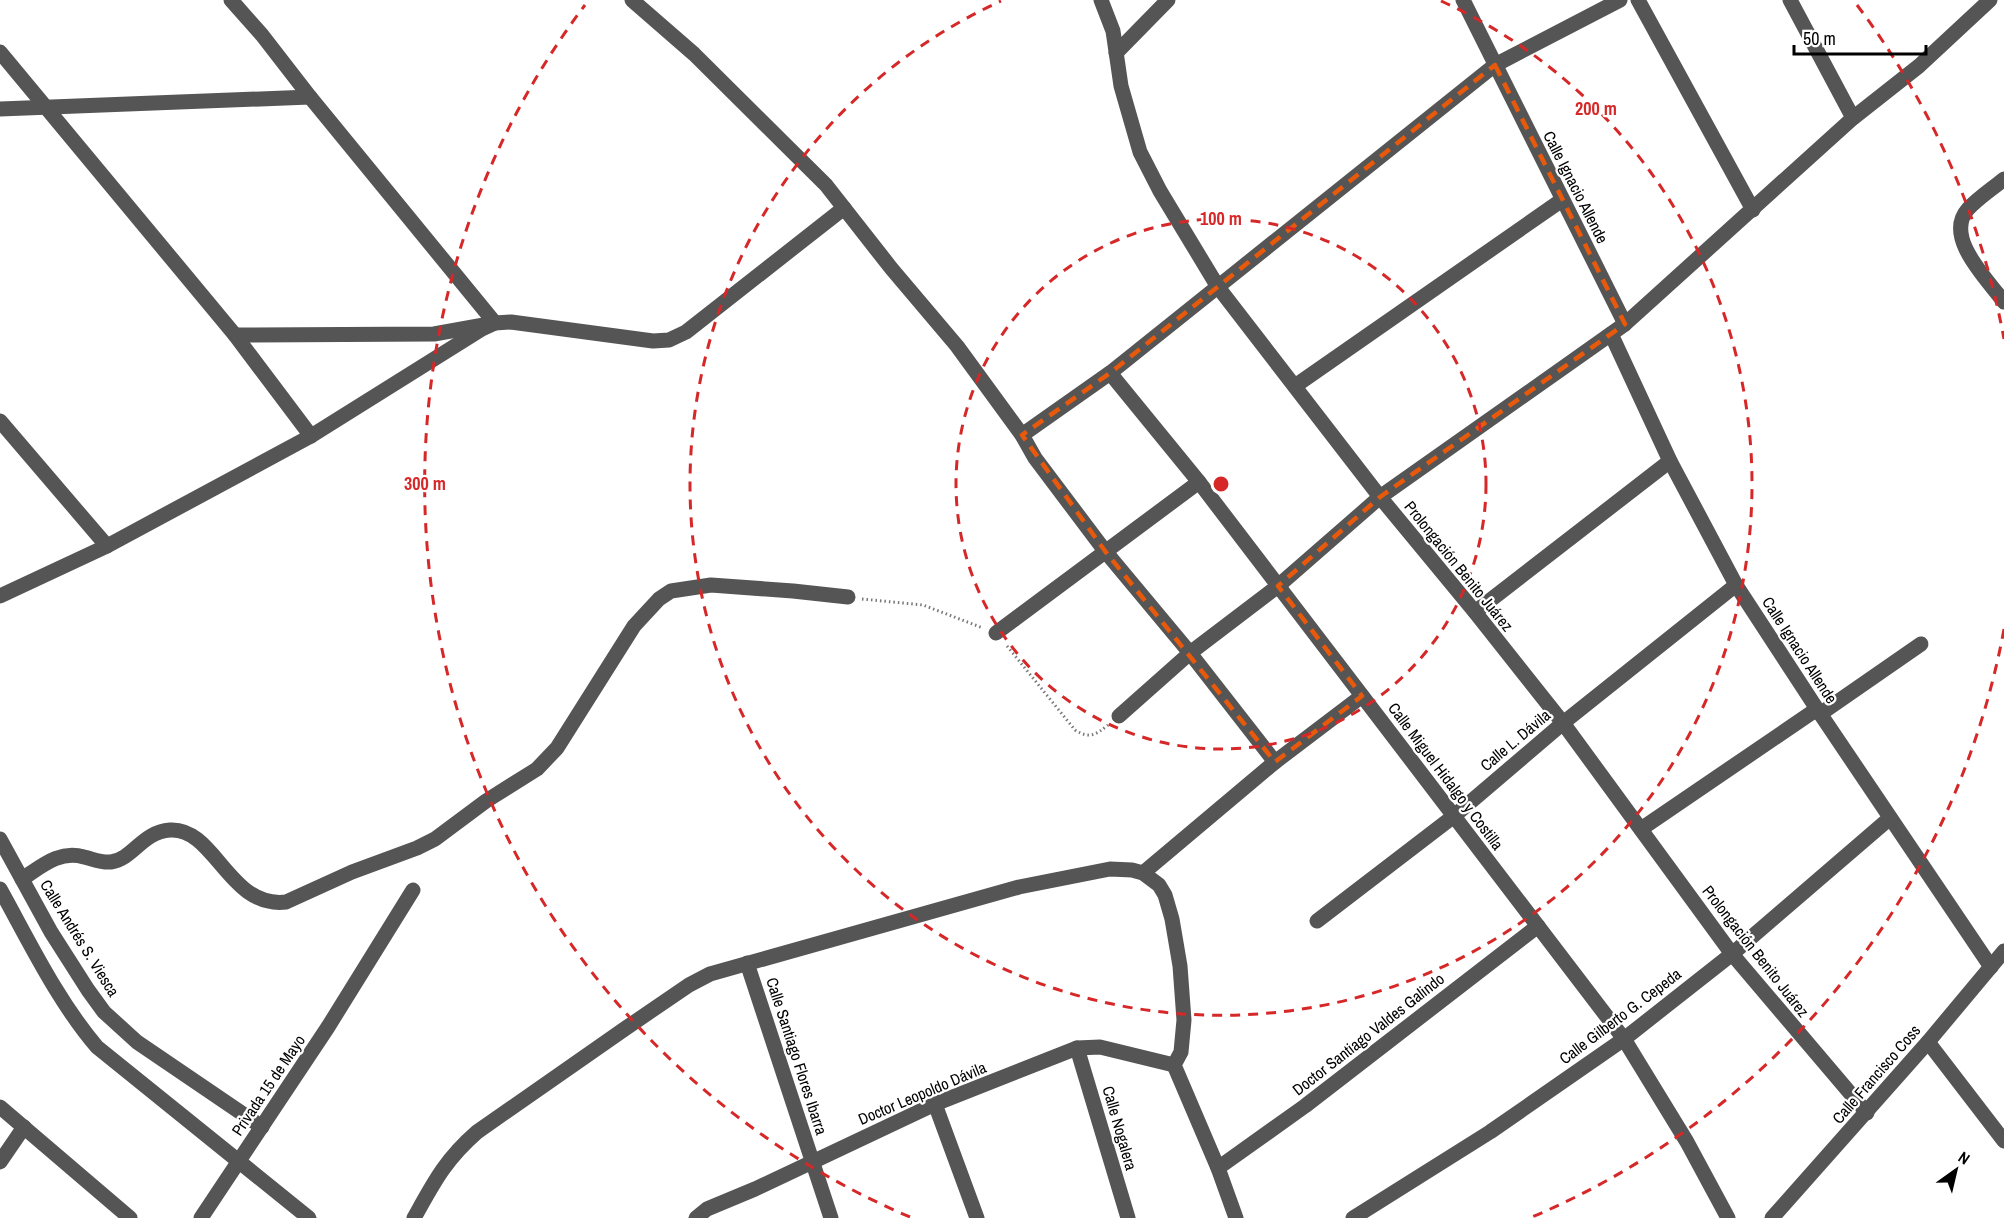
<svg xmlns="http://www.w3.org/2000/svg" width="2004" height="1218" font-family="'Archivo Narrow',sans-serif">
  <rect width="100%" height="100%" fill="#fff"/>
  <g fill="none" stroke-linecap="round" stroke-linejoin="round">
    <g stroke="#777" stroke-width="3" stroke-dasharray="1.5 3" stroke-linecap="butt">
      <polyline points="862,599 923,605 983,628"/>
      <path d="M1007,646L1075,730C1089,739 1096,735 1108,725"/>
    </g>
    <g stroke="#555" stroke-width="15">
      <polyline points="231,0 262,35 310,97 495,323 434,334 235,335"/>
      <polyline points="632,0 694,54 826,185 891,268 957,346 1022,435 1035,458 1105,551 1190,653 1275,762"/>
      <polyline points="1101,0 1113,31 1121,86 1140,152 1160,191 1218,287 1380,497 1475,612 1563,723 1732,954 1867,1113"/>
      <polyline points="1463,0 1625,324"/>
      <polyline points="1638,0 1753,210"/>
      <polyline points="1790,0 1853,118"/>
      <polyline points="0,52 235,335 311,436"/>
      <polyline points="1116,53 1168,0"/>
      <polyline points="0,109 310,97"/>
      <path d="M2004,179C1992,189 1978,198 1968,209C1943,237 1988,280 2004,302"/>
      <polyline points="1611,334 1670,461 1736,585 1817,709 1991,967"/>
      <polyline points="1110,373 1199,482 1624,1039 1687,1142 1728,1218"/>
      <polyline points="1295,386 1562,200"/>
      <polyline points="0,421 107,546"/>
      <polyline points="1022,435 1110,373 1495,65 1620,0"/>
      <polyline points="0,596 107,546 311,436 482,329 495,323 511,322 653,341 669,340 686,332 844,208"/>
      <polyline points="1475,612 1670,461"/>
      <polyline points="996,633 1199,482"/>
      <polyline points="1820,714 1921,644"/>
      <polyline points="1119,716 1190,653 1278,586 1380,497 1625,324 1853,118 1919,66 1990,0"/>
      <polyline points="1641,829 1817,709"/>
      <polyline points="0,839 51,932 88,990 104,1012 137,1042 262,1127"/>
      <polyline points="1143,873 1275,762 1362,696"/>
      <path d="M22,879C42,866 59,850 84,857C93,859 101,863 111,862C133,859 142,832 170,830C215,827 229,909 286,902L352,872L417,848L435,839L486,801L537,769L557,748L634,626L659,599L671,591L711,585L793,591L848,597"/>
      <path d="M0,889C30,943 57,1000 97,1047L309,1218"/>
      <polyline points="1317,921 1454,816 1563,723 1736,585"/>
      <polyline points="747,963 831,1218"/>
      <polyline points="1928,1042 2004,1141"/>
      <polyline points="1077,1048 1128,1218"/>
      <polyline points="935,1104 977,1218"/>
      <polyline points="0,1107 130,1218"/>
      <polyline points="0,1162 24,1127"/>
      <polyline points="1218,1168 1305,1106 1538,926"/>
      <polyline points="201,1218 328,1027 413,890"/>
      <path d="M414,1218C434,1182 445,1160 477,1132L626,1028L689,985L710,974L1019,887L1110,869L1132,870L1143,873L1159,885L1165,895L1172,919L1180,966L1184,1020L1181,1052L1174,1065L1218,1168L1236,1218"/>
      <polyline points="696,1218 707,1209 755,1189 935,1104 1077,1048 1100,1047 1174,1065"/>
      <polyline points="1353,1218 1490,1132 1624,1039 1732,954 1890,818"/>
      <polyline points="1772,1218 1928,1042 2004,951"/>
    </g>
  </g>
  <path fill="none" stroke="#e8590c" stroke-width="4.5" stroke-dasharray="12 8" stroke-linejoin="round" d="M1495,65L1625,324L1380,497L1278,586L1362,696L1275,762L1105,551L1022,435L1110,373Z"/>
  <g fill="none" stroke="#d62828" stroke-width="3" stroke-dasharray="10 8">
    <circle cx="1221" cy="484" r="265"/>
    <path d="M1441 1A531 531 0 1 1 1001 1"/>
    <path d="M2004 629A796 796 0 0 1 1532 1217M910 1217A796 796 0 0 1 585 5M1857 5A796 796 0 0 1 2004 339"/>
  </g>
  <g text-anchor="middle" stroke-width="4.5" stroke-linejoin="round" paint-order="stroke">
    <g font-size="16" fill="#000" stroke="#fff">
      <text transform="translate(1576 187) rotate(63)" y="6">Calle Ignacio Allende</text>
      <text transform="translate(1459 566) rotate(51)" y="6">Prolongación Benito Juárez</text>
      <text transform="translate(1800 650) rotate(57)" y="6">Calle Ignacio Allende</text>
      <text transform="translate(1515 740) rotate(-40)" y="6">Calle L. Dávila</text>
      <text transform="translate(1446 776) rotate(53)" y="6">Calle Miguel Hidalgo y Costilla</text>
      <text transform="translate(80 938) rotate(58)" y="6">Calle Andrés S. Viesca</text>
      <text transform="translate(1756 951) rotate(52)" y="6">Prolongación Benito Juárez</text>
      <text transform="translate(1620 1016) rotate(-37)" y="6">Calle Gilberto G. Cepeda</text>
      <text transform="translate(1368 1034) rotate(-38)" y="6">Doctor Santiago Valdes Galindo</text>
      <text transform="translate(797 1056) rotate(72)" y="6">Calle Santiago Flores Ibarra</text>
      <text transform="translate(1876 1074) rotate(-49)" y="6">Calle Francisco Coss</text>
      <text transform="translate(268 1085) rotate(-56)" y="6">Privada 15 de Mayo</text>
      <text transform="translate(922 1093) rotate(-23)" y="6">Doctor Leopoldo Dávila</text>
      <text transform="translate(1120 1128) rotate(74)" y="6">Calle Nogalera</text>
    </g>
  </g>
  <circle cx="1221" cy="484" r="9" fill="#d62828" stroke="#fff" stroke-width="3"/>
  <g font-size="18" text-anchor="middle" font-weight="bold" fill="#d62828" stroke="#fff" stroke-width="4.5" stroke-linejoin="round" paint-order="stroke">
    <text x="1596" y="115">200 m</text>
    <text x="1221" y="225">100 m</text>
    <text x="425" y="490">300 m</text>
  </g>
  <g transform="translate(1956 1170) rotate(34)" stroke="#ffffff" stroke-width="4.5" paint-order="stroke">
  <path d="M0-4.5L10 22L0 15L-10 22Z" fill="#000000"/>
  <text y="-9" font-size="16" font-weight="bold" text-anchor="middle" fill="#000000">N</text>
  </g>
  <path d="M1794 45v9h132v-9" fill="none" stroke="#000000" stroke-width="3"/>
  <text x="1803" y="45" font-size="18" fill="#000000" stroke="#ffffff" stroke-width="4.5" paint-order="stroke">50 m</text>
</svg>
